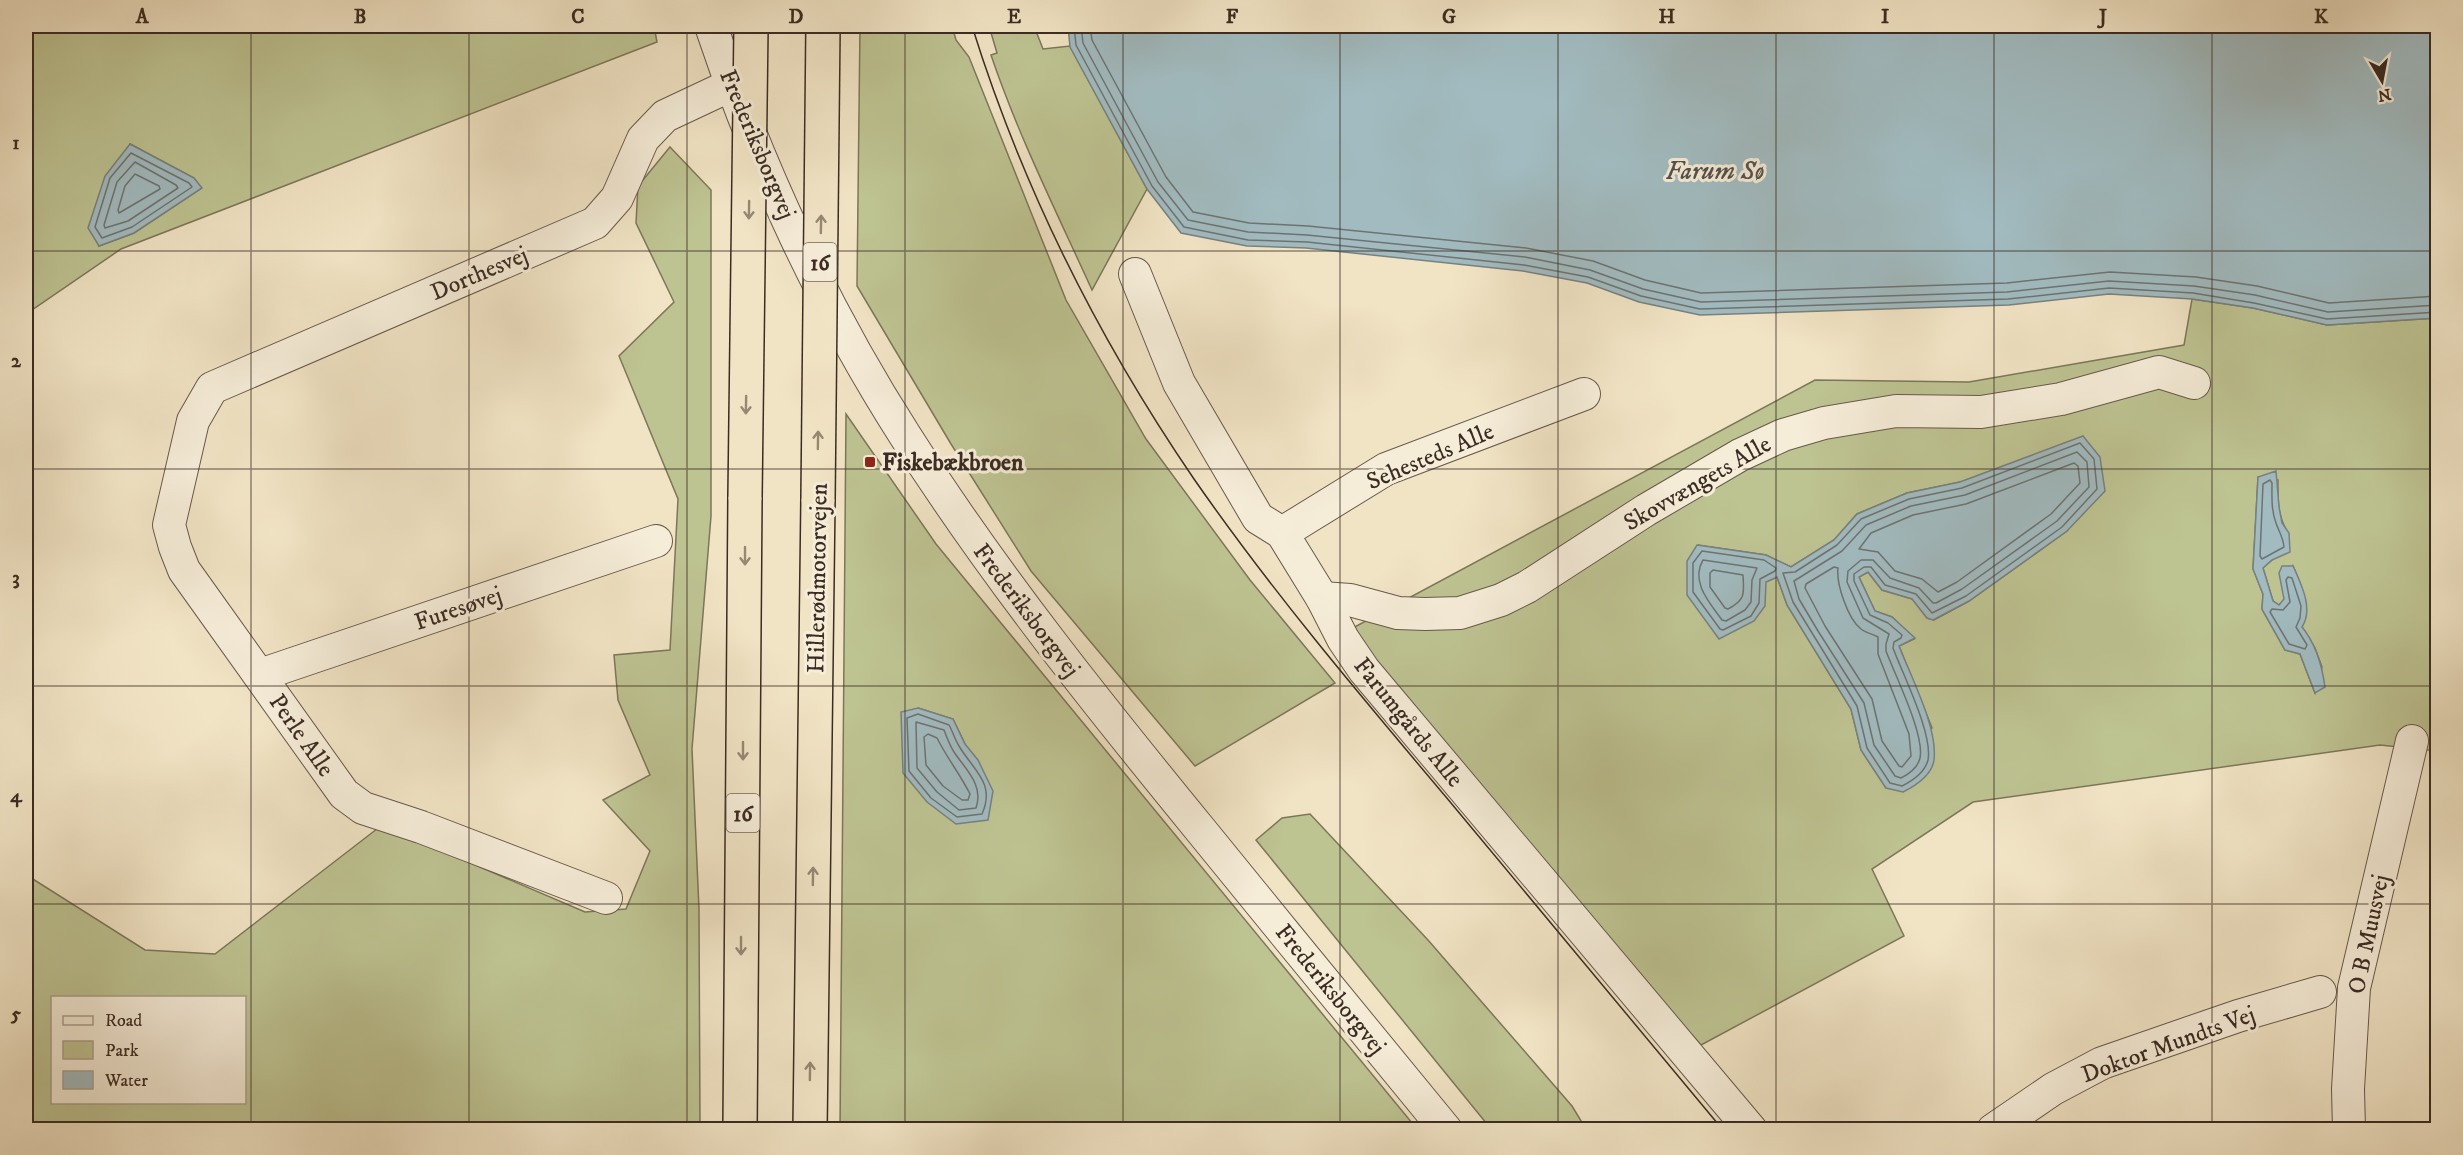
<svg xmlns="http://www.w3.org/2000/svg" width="2463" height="1155" font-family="'IM FELL DW Pica',serif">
  <rect width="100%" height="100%" fill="#f1e4c5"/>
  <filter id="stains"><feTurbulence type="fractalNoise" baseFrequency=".00333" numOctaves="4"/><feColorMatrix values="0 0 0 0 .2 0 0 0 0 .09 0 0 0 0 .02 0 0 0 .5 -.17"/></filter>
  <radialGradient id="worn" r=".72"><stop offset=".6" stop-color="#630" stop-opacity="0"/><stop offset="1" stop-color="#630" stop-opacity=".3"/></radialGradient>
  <g fill="#bec392" stroke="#7c775a" stroke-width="1.5" fill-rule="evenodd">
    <path d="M26,26H654L657,42L121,249L26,314ZM130,144L194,178L201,188L134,233L99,246Z"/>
    <polygon points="860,26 952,26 956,40 969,57 1066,300 1146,439 1250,580 1335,683 1195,766 1031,571 951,444 857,286"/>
    <path d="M989,26H1034L1043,49L1070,46L1147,189L1092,290C1057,213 1018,135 991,55L997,53Z"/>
    <path d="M670,147L711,190V516L692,749L699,909L700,1129H26V869L28,876L145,950L215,954L382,825L585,912L626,909L650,851L603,800L650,775L618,700L614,655L670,650L678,499L619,356L674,302L636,223L638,186ZM52,998H244V1102H52Z"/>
    <path d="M2192,299L2253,308L2327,325L2437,318V751L2380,745L1973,802L1872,869L1904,936L1701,1045L1336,637L1815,380L1969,382L2184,345ZM2258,477L2278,480C2278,499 2277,517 2289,534L2272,560L2263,568L2273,601L2279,605L2285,599L2293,566C2304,591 2308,600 2302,627L2315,648L2322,667L2315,693L2300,654L2285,650L2262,609L2263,594L2253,569ZM1960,482L2067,531L1969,601L1934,620L1927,618L1913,599L1882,590L1868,572L1859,577L1875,611L1892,617L1914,639L1899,646L1932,728L1886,788L1861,750L1851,709L1787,605L1777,577L1766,582L1698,545L1766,555L1791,567L1834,540L1857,514L1907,493Z"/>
    <path d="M846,414L936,544L1417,1129L840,1130ZM918,708L953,719L965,744Z"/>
    <polygon points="1310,814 1428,940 1572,1106 1586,1129 1491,1129 1256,840 1282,818"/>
  </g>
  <g fill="#a1bbc0" stroke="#788181" stroke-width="1.5">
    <polygon points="1068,26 2437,26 2437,318 2327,325 2253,308 2192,299 2109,294 2009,305 1700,315 1639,302 1587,283 1523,271 1306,248 1247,246 1181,233 1147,189 1070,47"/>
    <polygon points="130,144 194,178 202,188 134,233 99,246 88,228 105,176"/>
    <path d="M2083,436L2100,457L2105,491L2067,531L1969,601L1933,620L1927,618L1912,599L1882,590L1868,572L1859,577L1875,611L1892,617L1915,638L1899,646C1911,677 1938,728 1934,760C1932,775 1915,786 1903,792L1886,788L1861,750L1851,709L1787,605L1777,577L1766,582L1765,606L1754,621L1719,639L1687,595V561L1697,545L1766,555L1791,567L1834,540L1857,514L1907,493L1960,482Z"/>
    <path d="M2276,471L2279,507L2282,523L2289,533L2290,552L2272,560L2263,568L2273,601L2279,605L2284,599L2279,573L2282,566H2293C2301,584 2314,609 2302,627C2316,644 2322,665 2325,687L2315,693L2300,654L2285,650L2262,609L2263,594L2253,569L2258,477Z"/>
    <polygon points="918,708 953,719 965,744 978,760 993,791 988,820 956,824 927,802 903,773 901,712"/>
  </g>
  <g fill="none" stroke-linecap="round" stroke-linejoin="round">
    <g stroke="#6e7372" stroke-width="1.5">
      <polyline points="1074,26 1076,45 1152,186 1184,227 1248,240 1307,242 1524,265 1588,277 1641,296 1700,309 2008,299 2109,288 2193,293 2254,303 2327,319 2438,312"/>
      <polyline points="1081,26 1083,43 1158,182 1188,220 1248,232 1307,235 1525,257 1590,270 1643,289 1701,302 2007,292 2109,281 2194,286 2255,295 2328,312 2438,305"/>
      <polyline points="1090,26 1092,40 1166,177 1193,212 1249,223 1308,226 1526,248 1593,261 1645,280 1701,293 2007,283 2110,272 2196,277 2257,286 2329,303 2438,296"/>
      <polygon points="131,153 189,183 192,187 132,227 102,238 95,227 110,178"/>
      <polygon points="135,162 176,185 178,188 128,221 105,228 104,225 117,182"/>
      <polygon points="135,174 159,186 160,189 119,213 118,210 125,186"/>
      <path d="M2080,443L2094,459L2097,489L2062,527L1966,596L1932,613L1916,594L1885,585L1871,567H1864L1854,574V581L1870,615L1888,623L1902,635L1901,638L1894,642L1893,648C1903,675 1933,734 1928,760C1925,772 1912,781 1902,786L1890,783L1867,748L1857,706L1793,602L1783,573L1795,572L1837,545L1861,519L1909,499L1962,488Z"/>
      <path d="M2077,452L2087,462L2089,487L2057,521L1962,589L1936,603H1933L1919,588L1890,578L1873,560H1861L1848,571L1847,582L1863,618L1889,634L1886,644V651C1895,675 1925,735 1920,758C1918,767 1909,774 1901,778L1895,776L1874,745L1864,703L1818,631L1799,599L1794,581L1842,551L1866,525L1911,506L1965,495Z"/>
      <polygon points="2074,463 2078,466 2080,483 2051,514 1957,582 1938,592 1922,579 1895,571 1878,552 1859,549 1871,533 1913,515 1966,504"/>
      <path d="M2270,480L2272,483C2272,496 2271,510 2276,523C2279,532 2283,537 2284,547L2262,559L2260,556L2263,484Z"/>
      <polygon points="1702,551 1764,560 1776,568 1775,571 1760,579 1759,603 1751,616 1723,630 1720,629 1693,592 1693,563"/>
      <path d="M1703,560L1757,568L1752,580L1751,602L1745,610L1726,621L1722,620C1710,603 1690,582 1703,560Z"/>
      <path d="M1834,567L1838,568C1836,584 1848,619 1861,629C1866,633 1873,634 1878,637V654L1909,734L1911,756L1902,767L1899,766L1882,741L1872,699L1825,626L1805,588L1806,584Z"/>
      <path d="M1713,570L1743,575C1744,593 1746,600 1728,609L1725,608L1710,587V573Z"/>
      <polygon points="2288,577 2292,578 2301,606 2300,618 2296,627 2307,645 2305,649 2289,644 2270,612 2272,609 2283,610 2290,602 2286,580"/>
      <path d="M918,714L949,725C953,732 955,740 959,746C973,770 996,783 982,814L957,817L931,798L909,771L907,718Z"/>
      <path d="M916,722L944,730C947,738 950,746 954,752C966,770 984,785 976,808L959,810L937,792L917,768Z"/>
      <path d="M928,734L937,738C947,758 960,774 970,794L968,800H962L943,786L926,765L924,737Z"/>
    </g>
    <defs>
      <g id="minor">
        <path d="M711,26C758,167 825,311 906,437C994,575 1096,702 1199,828C1281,929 1363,1029 1446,1130"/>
        <polyline points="1135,274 1179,383 1258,518 1282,533 1322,598 1343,639 1364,670 1751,1130"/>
        <polyline points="1282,533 1386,469 1584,394"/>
        <polyline points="1322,598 1350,600 1398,613 1425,614 1460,613 1501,600 1527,587 1646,510 1740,455 1783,435 1824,423 1896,411 1981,412 2061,399 2159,372 2194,383"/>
        <polyline points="260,675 656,541"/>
        <polyline points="606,898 421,827 363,808 344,794 184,570 175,547 169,525 193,421 212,388 595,223 617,198 643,139 665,116 731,85"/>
        <polyline points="1993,1130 2053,1089 2102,1063 2238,1016 2320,992"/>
        <polyline points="2349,1130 2348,1089 2354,988 2412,741"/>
      </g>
      <g id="highway">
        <polyline points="740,1130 745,497"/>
        <polyline points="810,1130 818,499"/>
      </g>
    </defs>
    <use href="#minor" stroke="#68594c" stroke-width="34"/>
    <use href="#highway" stroke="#3a2b23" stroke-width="36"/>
    <use href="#minor" stroke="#f6edd9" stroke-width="32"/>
    <use href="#highway" stroke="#f1e4c5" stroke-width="33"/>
    <path stroke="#3a2b23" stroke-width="1.5" d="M972,26C1022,186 1099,340 1194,479C1271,590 1359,694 1446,797C1538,908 1631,1019 1723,1130"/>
    <defs>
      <g id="highway-bridge">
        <polyline points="745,497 751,26"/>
        <polyline points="818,499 823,26"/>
      </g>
    </defs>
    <use href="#highway-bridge" stroke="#3a2b23" stroke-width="36" stroke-linecap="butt"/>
    <use href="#highway-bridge" stroke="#f1e4c5" stroke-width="33"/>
  </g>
  <defs><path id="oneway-shaft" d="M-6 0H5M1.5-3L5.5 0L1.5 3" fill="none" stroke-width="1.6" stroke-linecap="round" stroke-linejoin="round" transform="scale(1.5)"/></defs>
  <g stroke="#968874">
    <use href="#oneway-shaft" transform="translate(749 210) rotate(91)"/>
    <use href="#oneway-shaft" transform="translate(821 224) rotate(-89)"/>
    <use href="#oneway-shaft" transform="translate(746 405) rotate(91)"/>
    <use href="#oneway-shaft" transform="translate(818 440) rotate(-89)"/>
    <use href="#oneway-shaft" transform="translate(745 556) rotate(90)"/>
    <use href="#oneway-shaft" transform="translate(743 751) rotate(90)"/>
    <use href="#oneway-shaft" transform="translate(813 876) rotate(-89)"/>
    <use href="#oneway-shaft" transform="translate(741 946) rotate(90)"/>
    <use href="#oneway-shaft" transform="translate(810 1071) rotate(-89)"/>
  </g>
  <path fill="none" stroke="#3a2b23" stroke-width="1.5" stroke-opacity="0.55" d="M251,26V1130M469,26V1130M687,26V1130M905,26V1130M1123,26V1130M1340,26V1130M1558,26V1130M1776,26V1130M1994,26V1130M2212,26V1130M26,251H2438M26,469H2438M26,686H2438M26,904H2438"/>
  <rect fill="#8f2418" stroke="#f6edd9" stroke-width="2" x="864" y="456" width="12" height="12" rx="3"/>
  <g text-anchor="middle" stroke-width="6" stroke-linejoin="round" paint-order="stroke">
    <g fill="#f6edd9" stroke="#72655a" stroke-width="1.5">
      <rect x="803.5" y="243" width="33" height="38" rx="4.5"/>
      <rect x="726.5" y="794" width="33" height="38" rx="4.5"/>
    </g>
    <g font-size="22" font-weight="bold" fill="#3a2b23">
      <text x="820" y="270">16</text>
      <text x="743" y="821">16</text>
    </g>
    <g font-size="24" fill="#3a2b23" stroke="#f6edd9">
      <text transform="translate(758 144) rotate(67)" y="8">Frederiksborgvej</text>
      <text transform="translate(479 273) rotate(-23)" y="8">Dorthesvej</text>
      <text transform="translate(1430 456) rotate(-23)" y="8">Sehesteds Alle</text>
      <text transform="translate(1697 483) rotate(-30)" y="8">Skovvængets Alle</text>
      <text transform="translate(817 578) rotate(-89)" y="8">Hillerødmotorvejen</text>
      <text transform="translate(458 608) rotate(-19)" y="8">Furesøvej</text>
      <text transform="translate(1027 610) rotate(53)" y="8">Frederiksborgvej</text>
      <text transform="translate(1409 722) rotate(51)" y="8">Farumgårds Alle</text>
      <text transform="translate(302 735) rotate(55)" y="8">Perle Alle</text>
      <text transform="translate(2368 934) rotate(-78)" y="8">O B Muusvej</text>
      <text transform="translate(1331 989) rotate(51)" y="8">Frederiksborgvej</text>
      <text transform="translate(2168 1044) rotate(-20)" y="8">Doktor Mundts Vej</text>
    </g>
    <g font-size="24" font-weight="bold" fill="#3a2b23" stroke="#f6edd9" text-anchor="start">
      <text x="882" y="470">Fiskebækbroen</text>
    </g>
    <g font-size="26" font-style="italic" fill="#544f4a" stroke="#f6edd9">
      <text x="1715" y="179">Farum Sø</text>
    </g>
  </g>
  <rect width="2463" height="1155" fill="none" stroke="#f1e4c5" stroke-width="66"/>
  <rect x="51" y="996" width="195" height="108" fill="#f6edd9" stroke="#ab9f90" stroke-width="1.5"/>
  <rect x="63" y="1016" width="30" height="9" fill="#f6edd9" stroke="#ab9f90" stroke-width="1.5"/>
  <text x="105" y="1026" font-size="18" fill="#3a2b23">Road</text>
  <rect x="63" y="1041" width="30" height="18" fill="#bec392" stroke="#ab9f90" stroke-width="1.5"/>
  <text x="105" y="1056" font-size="18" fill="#3a2b23">Park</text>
  <rect x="63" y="1071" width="30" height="18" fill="#a1bbc0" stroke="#ab9f90" stroke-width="1.5"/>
  <text x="105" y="1086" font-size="18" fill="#3a2b23">Water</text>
  <g transform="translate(2382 81) rotate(170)" stroke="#f6edd9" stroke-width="4.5" paint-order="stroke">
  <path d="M0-4.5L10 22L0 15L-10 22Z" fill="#3a2b23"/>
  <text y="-9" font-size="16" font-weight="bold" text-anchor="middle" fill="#3a2b23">N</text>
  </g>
  <rect x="33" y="33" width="2397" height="1089" fill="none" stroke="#3a2b23" stroke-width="2"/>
  <g font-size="20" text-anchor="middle" font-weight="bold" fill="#3a2b23">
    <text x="142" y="23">A</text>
    <text x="360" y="23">B</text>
    <text x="578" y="23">C</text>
    <text x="796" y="23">D</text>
    <text x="1014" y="23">E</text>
    <text x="1232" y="23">F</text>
    <text x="1449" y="23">G</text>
    <text x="1667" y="23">H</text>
    <text x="1885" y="23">I</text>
    <text x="2103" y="23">J</text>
    <text x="2321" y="23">K</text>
    <text x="16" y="149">1</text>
    <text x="16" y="367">2</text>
    <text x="16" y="584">3</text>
    <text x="16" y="802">4</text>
    <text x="16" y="1020">5</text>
  </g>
  <rect width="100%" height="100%" filter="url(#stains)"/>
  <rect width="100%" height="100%" fill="url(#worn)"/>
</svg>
